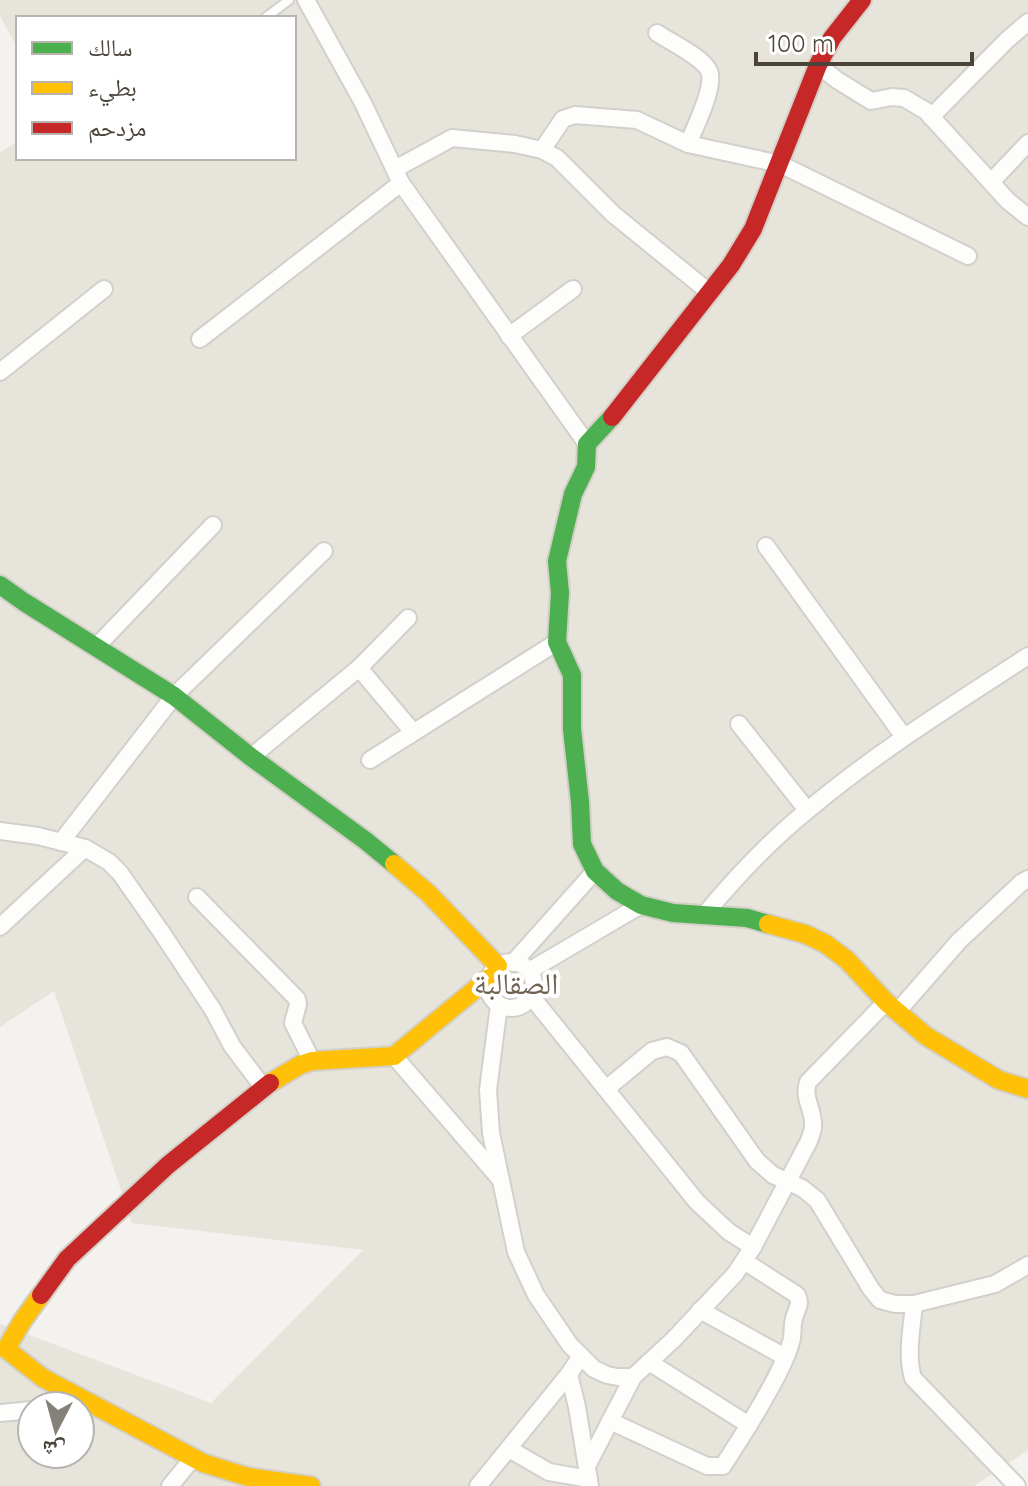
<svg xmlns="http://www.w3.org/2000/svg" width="1028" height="1486" font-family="Quicksand,'Noto Naskh Arabic',sans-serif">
  <rect width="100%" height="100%" fill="#f4f2ee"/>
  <path fill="#e7e4dc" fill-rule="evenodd" d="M0,0H1028V1450L974,1486H0V1324L211,1403L363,1250L132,1223L54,991L0,1027V152L18,142V158H294V18H18V49L0,16ZM32,1406H80V1454H32Z"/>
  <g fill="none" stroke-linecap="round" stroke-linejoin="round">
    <defs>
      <polyline id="lane" points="265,18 289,0"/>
      <g id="street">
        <polyline points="306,0 363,103 401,183 587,444"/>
        <path d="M657,33C670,42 703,57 709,71C716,86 694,129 688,144"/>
        <polyline points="818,65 837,80 871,101 892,97 904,98 926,111 1008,201 1028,217"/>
        <polyline points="931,117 1007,40 1028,22"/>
        <polyline points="542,150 563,119 575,115 637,120 688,144 780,164 968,256"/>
        <polyline points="395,169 452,138 515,144 542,150 557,158 613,214 709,292"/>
        <polyline points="991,182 1028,143"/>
        <polyline points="509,336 573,289"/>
        <polyline points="200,339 401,183"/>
        <polyline points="0,372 104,289"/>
        <polyline points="766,546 904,737"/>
        <polyline points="96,647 213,525"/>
        <polyline points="359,668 413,732"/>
        <polyline points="739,724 807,810"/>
        <polyline points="251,757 359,668 408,618"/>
        <polyline points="370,760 557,642"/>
        <polyline points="0,831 38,836 85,848 109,862 120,873 162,933 213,1010 232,1046 263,1087"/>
        <polyline points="61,842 174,696 324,551"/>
        <polyline points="197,897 297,999 298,1004 293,1023 312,1061"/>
        <path d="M705,914C735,878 772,839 808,810C877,752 953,705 1028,656"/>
        <polyline points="0,927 85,848"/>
        <circle cx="511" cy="985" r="23"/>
        <polyline points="513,963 595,871"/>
        <polyline points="529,971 641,905"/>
        <polyline points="531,996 697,1202 729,1232 753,1247"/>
        <polyline points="499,1005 488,1090 491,1133 516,1252 536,1295 570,1345 594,1369 607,1375 618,1377 633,1377"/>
        <polyline points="897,1012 959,941 1021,883 1028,879"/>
        <polyline points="394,1056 500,1179"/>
        <polyline points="606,1089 652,1051 667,1047 681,1053 757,1161 773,1175 802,1188 817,1200 871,1289 880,1300 895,1304 914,1304 995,1284 1028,1265"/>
        <path d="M914,1304C912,1328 906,1354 913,1378L1017,1486"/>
        <polyline points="700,1310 785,1357"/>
        <path d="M649,1362L749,1425C762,1403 787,1362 792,1338C793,1332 792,1325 794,1319C796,1309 802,1305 797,1295L744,1261"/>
        <polyline points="569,1374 577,1407 590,1486"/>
        <polyline points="0,1413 32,1410"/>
        <polyline points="610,1421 707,1466 723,1466 749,1425"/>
        <polyline points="509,1449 549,1472 589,1479"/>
        <path d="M587,1466L633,1377L674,1339L735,1274L753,1247L809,1141C809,1140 813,1130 813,1128C815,1111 802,1098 808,1082L886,1002"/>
        <polyline points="170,1486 193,1458"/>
        <polyline points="478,1486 569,1374 581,1356"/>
      </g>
      <g id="fast">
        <polyline points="612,417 587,444 586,467 573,494 557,561 560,593 557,642 572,675 572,729 580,802 582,844 595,871 617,891 641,905 673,913 747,918 768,924"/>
        <polyline points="0,585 24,602 174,696 251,757 366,841 394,864"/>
      </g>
      <g id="slow">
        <polyline points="394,864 428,893 498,966"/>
        <polyline points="768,924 805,934 826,944 847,960 886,1002 926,1036 999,1080 1028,1089"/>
        <polyline points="270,1083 300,1065 312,1061 394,1056 489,978"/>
        <polyline points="41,1295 23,1320 6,1349 43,1378 203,1463 248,1477 311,1486"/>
      </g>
      <g id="jam">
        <polyline points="612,417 731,265 753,229 818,65 832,38 862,0"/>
        <polyline points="41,1295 67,1259 168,1165 270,1083"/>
      </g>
    </defs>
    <use href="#lane" stroke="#d2d0cb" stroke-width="12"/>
    <use href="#street" stroke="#d2d0cb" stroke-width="20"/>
    <use href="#fast" stroke="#d3cfc5" stroke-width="22"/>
    <use href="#slow" stroke="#d3cfc5" stroke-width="22"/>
    <use href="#jam" stroke="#d3cfc5" stroke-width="22"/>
    <use href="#lane" stroke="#fdfdfc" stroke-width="8"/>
    <use href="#street" stroke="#fdfdfc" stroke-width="16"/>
    <use href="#fast" stroke="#4caf50" stroke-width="18"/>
    <use href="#slow" stroke="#ffc107" stroke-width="18"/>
    <use href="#jam" stroke="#c62828" stroke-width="18"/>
  </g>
  <g text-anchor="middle" stroke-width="8" stroke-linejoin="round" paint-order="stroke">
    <g font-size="30" fill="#6e6250" stroke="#fff">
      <text x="516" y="994">الصقالبة</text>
    </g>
  </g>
  <rect x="16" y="16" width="280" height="144" fill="#ffffff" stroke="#b7b4b0" stroke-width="2"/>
  <rect x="32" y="42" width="40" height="12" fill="#4caf50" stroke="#b7b4b0" stroke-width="2"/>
  <text x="88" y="56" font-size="24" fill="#4b4439">سالك</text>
  <rect x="32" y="82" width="40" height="12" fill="#ffc107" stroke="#b7b4b0" stroke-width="2"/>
  <text x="88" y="96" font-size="24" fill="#4b4439">بطيء</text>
  <rect x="32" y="122" width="40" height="12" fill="#c62828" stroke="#b7b4b0" stroke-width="2"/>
  <text x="88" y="136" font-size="24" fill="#4b4439">مزدحم</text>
  <g transform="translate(56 1430) rotate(186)"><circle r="38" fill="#ffffff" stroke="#b7b4b0" stroke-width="2"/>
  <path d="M0-6L14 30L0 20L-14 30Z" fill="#868178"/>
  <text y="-12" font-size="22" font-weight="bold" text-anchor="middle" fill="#4b4439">ش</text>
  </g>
  <path d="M756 52v12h216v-12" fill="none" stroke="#4b4439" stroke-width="4"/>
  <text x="768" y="52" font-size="24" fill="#4b4439" stroke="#ffffff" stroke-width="6" paint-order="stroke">100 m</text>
</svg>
